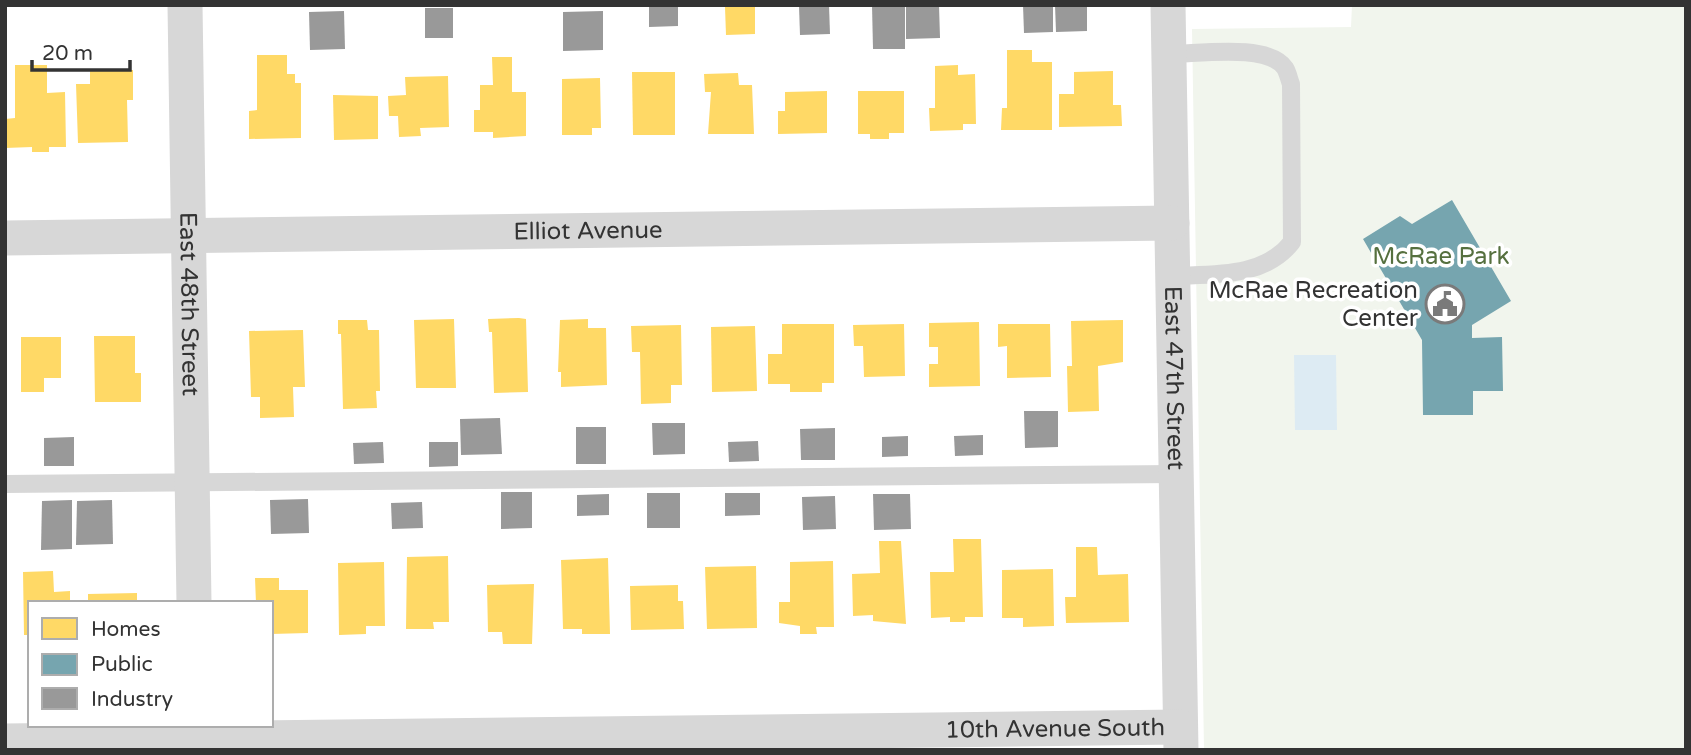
<svg xmlns="http://www.w3.org/2000/svg" width="1691" height="755" font-family="'Varela Round',sans-serif">
  <rect width="100%" height="100%" fill="#fff"/>
  <polygon fill="#f1f5ed" points="1352,5 1686,5 1686,750 1204,750 1192,29 1351,27"/>
  <polygon fill="#ddebf3" points="1294,355 1336,355 1337,430 1295,430"/>
  <g fill="#ffd966">
    <polygon points="755,6 755,34 726,35 725,7"/>
    <polygon points="1007,50 1032,50 1032,62 1052,62 1052,130 1001,130 1002,108 1007,108"/>
    <polygon points="257,55 287,55 287,74 295,74 295,83 301,83 301,138 249,139 249,111 257,110"/>
    <polygon points="492,57 512,57 512,92 526,92 526,136 493,138 493,132 474,132 474,110 480,110 480,85 493,85"/>
    <polygon points="15,65 47,65 47,93 65,92 66,147 49,147 49,152 32,152 32,147 5,148 5,119 15,118"/>
    <polygon points="958,65 958,75 975,74 976,124 963,124 963,130 930,131 929,108 935,108 935,66"/>
    <polygon points="133,70 133,100 127,100 128,142 78,143 76,84 90,84 90,71"/>
    <polygon points="1113,71 1113,105 1121,105 1122,126 1059,127 1059,94 1074,94 1074,72"/>
    <polygon points="632,72 675,72 675,135 633,135"/>
    <polygon points="738,73 739,85 752,85 754,134 708,134 711,92 705,92 704,74"/>
    <polygon points="448,76 449,127 420,128 421,136 399,137 398,116 389,116 388,96 406,95 405,77"/>
    <polygon points="600,78 601,128 592,128 592,135 562,135 562,79"/>
    <polygon points="827,91 827,133 778,134 778,111 785,111 785,92"/>
    <polygon points="858,91 904,91 904,133 889,133 889,139 870,139 870,134 858,134"/>
    <polygon points="333,95 378,96 378,139 334,140"/>
    <polygon points="519,318 526,319 528,392 494,393 492,332 489,332 488,319"/>
    <polygon points="454,319 456,388 416,388 414,320"/>
    <polygon points="588,319 588,328 606,328 607,385 561,387 561,372 558,372 560,320"/>
    <polygon points="338,320 367,320 368,330 379,330 380,391 376,391 377,408 343,409 341,334 338,334"/>
    <polygon points="1123,320 1123,362 1098,366 1099,411 1068,412 1067,366 1072,366 1071,321"/>
    <polygon points="979,322 980,386 929,387 929,364 938,364 938,347 929,347 929,323"/>
    <polygon points="782,324 834,324 834,383 822,383 822,392 790,392 790,384 768,384 768,354 782,354"/>
    <polygon points="904,324 905,376 864,377 863,346 854,346 853,325"/>
    <polygon points="998,324 1050,324 1051,377 1007,378 1007,346 998,347"/>
    <polygon points="681,325 682,385 671,385 671,403 641,404 640,352 632,352 631,326"/>
    <polygon points="755,326 757,391 712,392 711,327"/>
    <polygon points="303,330 305,387 293,387 294,417 260,418 260,397 251,397 249,331"/>
    <polygon points="94,336 135,336 135,373 141,373 141,402 95,402"/>
    <polygon points="21,337 61,337 61,378 44,378 44,392 21,392"/>
    <polygon points="953,539 981,539 983,617 965,617 965,622 950,622 950,617 931,618 930,572 954,572"/>
    <polygon points="879,541 901,541 906,624 873,621 873,615 853,616 852,574 880,573"/>
    <polygon points="1076,547 1097,547 1098,575 1128,574 1129,622 1066,623 1065,597 1076,597"/>
    <polygon points="448,556 449,622 433,622 434,629 406,629 407,557"/>
    <polygon points="608,558 610,634 582,634 582,629 563,629 561,560"/>
    <polygon points="833,561 834,627 816,627 817,634 800,634 800,626 779,623 779,602 790,602 790,562"/>
    <polygon points="384,562 385,626 366,626 366,634 339,635 338,563"/>
    <polygon points="756,566 757,628 707,629 705,567"/>
    <polygon points="1053,569 1054,626 1023,627 1023,618 1002,618 1002,570"/>
    <polygon points="53,571 54,592 70,591 70,603 30,603 30,635 24,635 23,572"/>
    <polygon points="255,578 279,578 279,590 308,590 308,633 271,634 271,603 256,603"/>
    <polygon points="534,584 532,644 503,644 502,632 488,632 487,585"/>
    <polygon points="678,585 678,601 683,601 684,629 631,630 630,586"/>
    <polygon points="137,593 137,603 88,603 88,594"/>
  </g>
  <polygon fill="#76a5af" points="1452,200 1511,301 1472,325 1472,338 1502,337 1503,391 1473,391 1473,415 1423,415 1422,340 1363,239 1400,216 1412,224"/>
  <g fill="#999">
    <polygon points="829,5 830,34 800,35 799,6"/>
    <polygon points="872,5 905,5 905,49 873,49"/>
    <polygon points="906,5 939,5 940,38 906,39"/>
    <polygon points="1023,5 1053,5 1053,32 1024,33"/>
    <polygon points="1055,5 1087,5 1087,31 1056,32"/>
    <polygon points="649,7 678,7 678,26 649,27"/>
    <rect x="425" y="8" width="28" height="30"/>
    <polygon points="344,11 345,49 310,50 309,12"/>
    <polygon points="603,11 603,50 563,51 563,12"/>
    <polygon points="1024,411 1058,411 1058,447 1025,448"/>
    <polygon points="500,418 502,454 461,455 460,419"/>
    <polygon points="652,423 685,423 685,454 653,455"/>
    <rect x="576" y="427" width="30" height="37"/>
    <polygon points="835,428 835,460 801,460 800,429"/>
    <polygon points="983,435 983,455 955,456 954,436"/>
    <polygon points="908,436 908,456 882,457 882,437"/>
    <polygon points="74,437 74,466 44,466 44,438"/>
    <polygon points="758,441 759,461 729,462 728,442"/>
    <polygon points="383,442 384,463 354,464 353,443"/>
    <polygon points="429,442 458,442 458,466 429,467"/>
    <polygon points="501,492 532,492 532,528 501,529"/>
    <rect x="647" y="493" width="33" height="35"/>
    <polygon points="725,493 760,493 760,515 725,516"/>
    <polygon points="609,494 609,515 577,516 577,495"/>
    <polygon points="873,494 910,494 911,529 874,530"/>
    <polygon points="835,496 836,529 803,530 802,497"/>
    <polygon points="308,499 309,533 271,534 270,500"/>
    <polygon points="72,500 72,549 41,550 42,501"/>
    <polygon points="112,500 113,544 76,545 77,501"/>
    <polygon points="422,502 423,528 392,529 391,503"/>
  </g>
  <g fill="none" stroke-linecap="round" stroke-linejoin="round">
    <g stroke="#d7d7d7" stroke-width="18">
      <path d="M1170,54C1198,54 1268,43 1285,68C1288,73 1289,79 1291,84L1292,242C1264,278 1214,274 1173,276"/>
      <polyline points="5,484 1177,474"/>
    </g>
    <g stroke="#d7d7d7" stroke-width="35">
      <path id="s1" d="M185,5L194,603"/>
      <path id="s2" d="M1168,5L1181,750"/>
      <path id="s3" d="M5,238L1172,223"/>
      <path id="s4" d="M5,741L1180,727"/>
    </g>
  </g>
  <defs>
    <symbol id="civic-ring" viewBox="-11 -11 22 22"><circle r="9.5" fill="#fff" stroke="#7a7a7a" stroke-width="1.5"/><path d="M-.6-6.5H3V-4.5H.6V-3L4-1V1h2V6H-6V1h2V-1L-.6-3ZM-1.2 2.5V6h2.4V2.5Z" fill="#7a7a7a"/></symbol>
  </defs>
  <g fill-rule="evenodd">
    <use href="#civic-ring" x="1423" y="282" width="44" height="44"/>
  </g>
  <g text-anchor="middle" stroke-width="7" stroke-linejoin="round" paint-order="stroke">
    <g font-size="24" fill="#333" stroke="#fff">
      <text dy="8" stroke="none"><textPath href="#s3" startOffset="583">Elliot Avenue</textPath></text>
      <text dy="8" stroke="none"><textPath href="#s1" startOffset="299">East 48th Street</textPath></text>
      <text dy="8" stroke="none"><textPath href="#s2" startOffset="373">East 47th Street</textPath></text>
      <text dy="8" stroke="none"><textPath href="#s4" startOffset="1050">10th Avenue South</textPath></text>
    </g>
    <g font-size="24" fill="#56703f" stroke="#fff">
      <text x="1441" y="264">McRae Park</text>
    </g>
    <g font-size="24" fill="#333" stroke="#fff" text-anchor="end">
      <text x="1418" y="298">McRae Recreation<tspan x="1418" dy="28">Center</tspan></text>
    </g>
  </g>
  <rect width="1691" height="755" fill="none" stroke="#333333" stroke-width="14"/>
  <rect x="28" y="601" width="245" height="126" fill="#ffffff" stroke="#adadad" stroke-width="2"/>
  <rect x="42" y="618" width="35" height="21" fill="#ffd966" stroke="#adadad" stroke-width="2"/>
  <text x="91" y="636" font-size="21" fill="#333333">Homes</text>
  <rect x="42" y="654" width="35" height="21" fill="#76a5af" stroke="#adadad" stroke-width="2"/>
  <text x="91" y="671" font-size="21" fill="#333333">Public</text>
  <rect x="42" y="688" width="35" height="21" fill="#999999" stroke="#adadad" stroke-width="2"/>
  <text x="91" y="706" font-size="21" fill="#333333">Industry</text>
  <path d="M32 60v10h98v-10" fill="none" stroke="#333333" stroke-width="3.5"/>
  <text x="42" y="60" font-size="21" fill="#333333" stroke="#ffffff" stroke-width="5" paint-order="stroke">20 m</text>
</svg>
